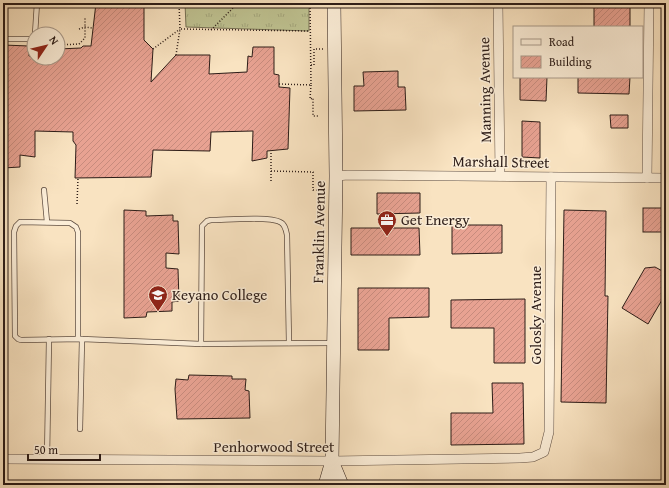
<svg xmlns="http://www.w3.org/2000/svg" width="669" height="488" font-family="'Gentium Book Plus',serif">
  <defs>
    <pattern id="grass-tufts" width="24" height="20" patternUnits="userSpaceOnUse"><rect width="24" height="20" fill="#bfc392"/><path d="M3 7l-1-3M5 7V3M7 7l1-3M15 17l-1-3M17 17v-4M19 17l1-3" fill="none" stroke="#a4a77d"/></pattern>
    <pattern id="building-hatch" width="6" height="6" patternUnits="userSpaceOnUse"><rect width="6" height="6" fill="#e8a292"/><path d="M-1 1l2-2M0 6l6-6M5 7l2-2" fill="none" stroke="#c78b7d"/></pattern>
  </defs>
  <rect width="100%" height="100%" fill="#f9e3c1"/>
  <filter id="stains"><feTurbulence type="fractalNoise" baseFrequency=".005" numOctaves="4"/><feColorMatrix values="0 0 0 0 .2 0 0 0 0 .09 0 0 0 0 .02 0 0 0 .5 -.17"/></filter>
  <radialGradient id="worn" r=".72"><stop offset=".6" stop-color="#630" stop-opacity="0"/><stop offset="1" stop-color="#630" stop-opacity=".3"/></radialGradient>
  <polygon fill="url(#grass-tufts)" stroke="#767054" points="185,3 309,3 309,31 186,27"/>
  <g fill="url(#building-hatch)" stroke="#2c1c17">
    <polygon points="96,3 144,3 144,40 153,49 151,82 176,55 210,55 209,74 247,72 248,56 252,57 253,47 274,47 274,74 279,75 279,87 290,88 288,149 267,151 267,158 252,161 253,131 211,132 210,151 153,150 151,177 75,178 76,145 73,141 73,132 35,131 35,157 20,155 20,167 3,168 3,45 29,46 29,56 34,56 34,58 58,58 58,49 81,48 83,46 91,46"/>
    <rect x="594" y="3" width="36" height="24"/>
    <polygon points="398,71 398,87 405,87 406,110 354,111 354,86 364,86 363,72"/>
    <polygon points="520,77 547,77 546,101 520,100"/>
    <polygon points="578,77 630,77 629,94 578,93"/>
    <polygon points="610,115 628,115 628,128 611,128"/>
    <polygon points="522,121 540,122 540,158 522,157"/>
    <polygon points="377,193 420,193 420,213 377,214"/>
    <rect x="643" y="208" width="23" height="24"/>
    <polygon points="124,210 146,211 146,216 173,215 173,221 178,221 179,254 166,253 166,268 178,269 179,301 172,302 172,311 147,312 146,317 124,318"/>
    <polygon points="564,210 606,211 605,296 608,296 606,403 561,402"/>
    <polygon points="452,225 502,225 502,253 452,254"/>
    <polygon points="351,228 419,228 420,255 351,255"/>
    <polygon points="655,267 666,273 666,293 648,324 622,308 645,268"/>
    <polygon points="358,288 429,288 429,317 389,318 389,350 358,350"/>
    <polygon points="525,299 525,363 494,363 494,328 451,328 451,300"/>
    <polygon points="189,375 232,376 232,379 246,379 245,390 249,391 250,418 177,419 175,389 176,379 188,380"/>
    <polygon points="492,383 523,383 524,444 451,445 451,413 493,413"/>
  </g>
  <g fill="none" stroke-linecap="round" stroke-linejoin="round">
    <defs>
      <g id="service">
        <polyline points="35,34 37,3"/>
        <polyline points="3,39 34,39"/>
        <polyline points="44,190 47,222"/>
        <polyline points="78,339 78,232 76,227 70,223 20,222 16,226 14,232 15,336 18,339 21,340 82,339 201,344 332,343"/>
        <path d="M201,344L202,226L207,221L211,220C226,220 269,216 280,222C285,224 286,230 287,235L289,343"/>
        <polyline points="80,429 82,339"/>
        <polyline points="47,459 49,339"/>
      </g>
      <g id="minor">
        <polyline points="498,3 500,176"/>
        <polyline points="336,176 348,175 666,178"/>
        <polyline points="647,178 649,3"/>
        <polyline points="3,459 332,461 520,458 533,457 544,452 549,432 551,177"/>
      </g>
      <g id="secondary">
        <polyline points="332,461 342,485"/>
        <polyline points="325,485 332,461 336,176 334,3"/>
      </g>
    </defs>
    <use href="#service" stroke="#5f4e42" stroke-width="6"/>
    <use href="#minor" stroke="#5f4e42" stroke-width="10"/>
    <use href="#secondary" stroke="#2c1c17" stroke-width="14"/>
    <g stroke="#2c1c17" stroke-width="1.5" stroke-dasharray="1 2" stroke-linecap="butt">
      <polyline points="179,3 180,29 309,31"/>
      <polyline points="79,29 85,27 92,28"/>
      <polyline points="211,30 238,3"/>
      <polyline points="58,45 79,44 85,38 85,17"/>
      <polyline points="153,49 180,29"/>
      <polyline points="176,55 180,29"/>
      <polyline points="311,65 314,65 314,49 323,49"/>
      <polyline points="279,84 311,85 310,3"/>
      <polyline points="311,85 310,99 313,98 313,116 318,116"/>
      <polyline points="271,171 313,172 313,190 324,190"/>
      <polyline points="271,181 271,151"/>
      <polyline points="77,204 78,178"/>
    </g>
    <use href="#service" stroke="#fbedd7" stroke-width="4.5"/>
    <use href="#minor" stroke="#fbedd7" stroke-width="9"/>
    <use href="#secondary" stroke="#fbedd7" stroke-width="13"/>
  </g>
  <defs>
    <symbol id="office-pin" viewBox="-11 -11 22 30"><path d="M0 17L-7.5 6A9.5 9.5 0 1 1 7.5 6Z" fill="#8f2418" stroke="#fbedd7"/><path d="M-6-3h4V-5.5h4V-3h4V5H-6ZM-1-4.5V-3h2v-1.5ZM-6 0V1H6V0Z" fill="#fff"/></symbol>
    <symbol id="university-pin" viewBox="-11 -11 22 30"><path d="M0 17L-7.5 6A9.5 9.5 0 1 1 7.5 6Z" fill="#8f2418" stroke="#fbedd7"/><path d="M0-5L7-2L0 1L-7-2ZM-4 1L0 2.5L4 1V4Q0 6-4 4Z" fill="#fff"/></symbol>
  </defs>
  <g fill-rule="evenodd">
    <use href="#office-pin" x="376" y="209" width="22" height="30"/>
    <use href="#university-pin" x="147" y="284" width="22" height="30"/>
  </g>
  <g text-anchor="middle" stroke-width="3" stroke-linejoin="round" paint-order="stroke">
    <g font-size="15" fill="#2c1c17" stroke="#fbedd7">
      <text transform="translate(485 90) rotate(-91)" y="5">Manning Avenue</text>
      <text transform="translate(501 162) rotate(1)" y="5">Marshall Street</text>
      <text transform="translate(319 232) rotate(-89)" y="5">Franklin Avenue</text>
      <text transform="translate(536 315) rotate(-90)" y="5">Golosky Avenue</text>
      <text x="274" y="452">Penhorwood Street</text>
    </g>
    <g font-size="15" fill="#2c1c17" stroke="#fbedd7" text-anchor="start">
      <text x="401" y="225">Get Energy</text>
      <text x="172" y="300">Keyano College</text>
    </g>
  </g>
  <rect width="669" height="488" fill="none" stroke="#f9e3c1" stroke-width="16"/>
  <rect x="4" y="4" width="661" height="480" fill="none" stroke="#2c1c17" stroke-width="2"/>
  <rect x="8" y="8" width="653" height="472" fill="none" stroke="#2c1c17"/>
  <rect x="513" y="26" width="130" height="52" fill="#fbedd7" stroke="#a8998a"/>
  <rect x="521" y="39" width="20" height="6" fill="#fbedd7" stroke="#a8998a"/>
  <text x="549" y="46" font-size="12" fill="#2c1c17">Road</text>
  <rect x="521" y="56" width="20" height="12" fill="url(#building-hatch)" stroke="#a8998a"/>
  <text x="549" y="66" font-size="12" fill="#2c1c17">Building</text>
  <g transform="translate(46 46) rotate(55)"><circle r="19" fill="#fbedd7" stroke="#a8998a"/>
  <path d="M0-3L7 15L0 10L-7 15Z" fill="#8f2418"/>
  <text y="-6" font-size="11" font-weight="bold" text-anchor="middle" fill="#2c1c17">N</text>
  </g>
  <path d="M28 454v6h72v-6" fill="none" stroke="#2c1c17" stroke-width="2"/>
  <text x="34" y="454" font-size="12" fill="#2c1c17" stroke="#fbedd7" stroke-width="3" paint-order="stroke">50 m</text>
  <rect width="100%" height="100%" filter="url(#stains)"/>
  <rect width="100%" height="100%" fill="url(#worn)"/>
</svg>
